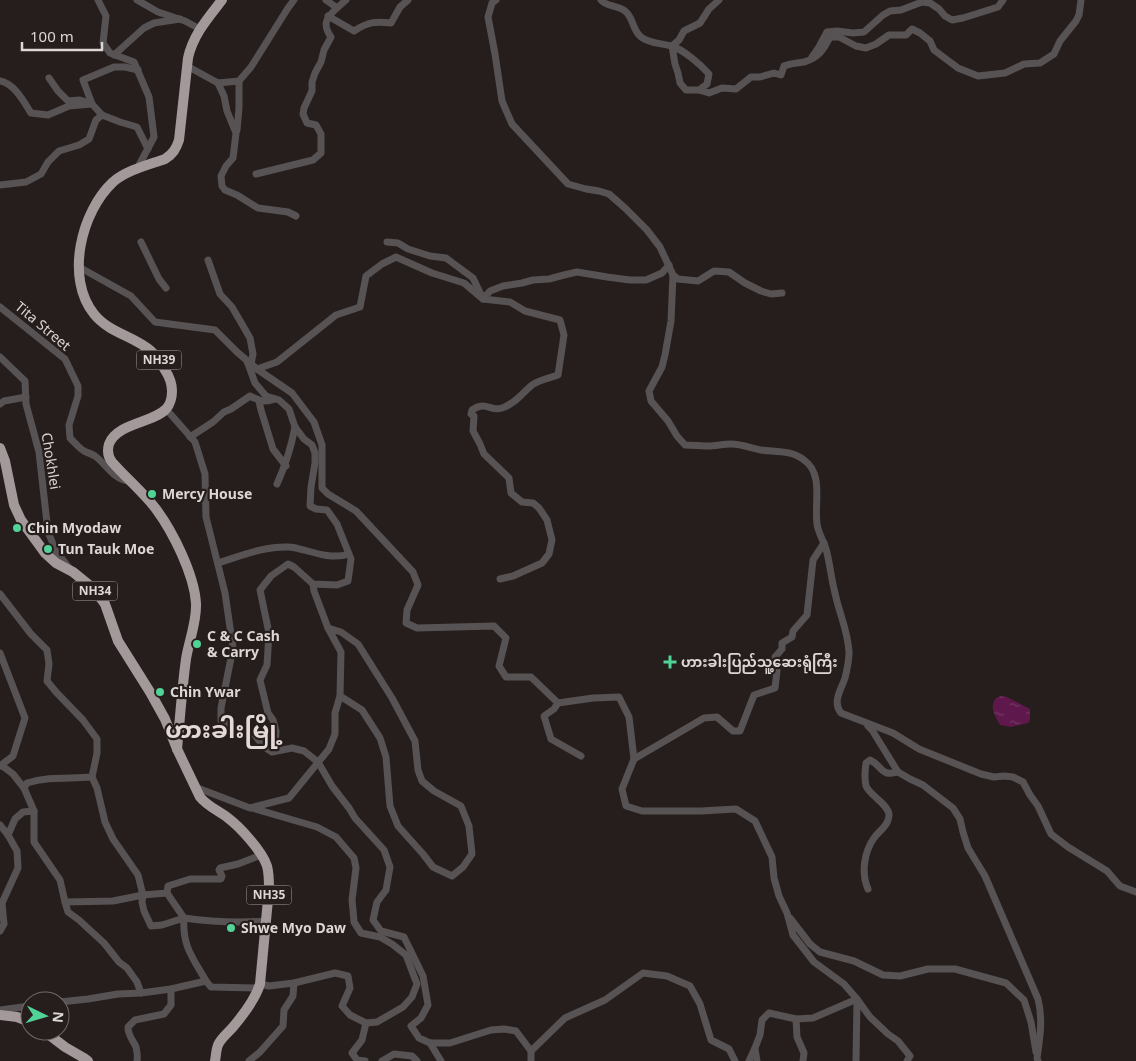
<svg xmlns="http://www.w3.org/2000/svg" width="1136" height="1061" font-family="'Noto Sans','Noto Sans Myanmar',sans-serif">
  <defs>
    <pattern id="water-ripples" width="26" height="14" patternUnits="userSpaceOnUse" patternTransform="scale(1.25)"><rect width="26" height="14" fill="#5f184c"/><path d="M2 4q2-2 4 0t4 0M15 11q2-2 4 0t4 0" fill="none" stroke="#753965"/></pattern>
  </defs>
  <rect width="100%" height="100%" fill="#261e1c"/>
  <path fill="url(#water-ripples)" d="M1001,696L1007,697L1030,709V720L1028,723L1011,727L1000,725C995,716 989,707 996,698Z"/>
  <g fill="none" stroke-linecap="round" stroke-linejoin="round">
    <g stroke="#575253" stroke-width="7">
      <polyline points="98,0 106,16 103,43 110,53 134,62 149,97 154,137 137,169"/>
      <polyline points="137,0 158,12 185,21 200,29"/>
      <path d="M496,0L492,3L488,17L495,54L502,101L512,124L568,184L586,189L599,191L609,194L625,208L647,230L660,247L673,275L671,321L665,355L662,367L649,391L651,401L668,421L677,436L685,445C693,445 701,446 708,446C716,446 723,444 731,444C741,444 751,448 761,450C776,452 791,450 804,460C824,474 814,503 817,524C818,532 823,540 826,549C830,563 831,578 835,593C839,613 848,631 849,652C849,661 847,670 845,678C841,690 832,702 841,713L893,733L919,749L981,774L994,777L1004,776L1013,777L1023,782L1030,795L1038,806L1051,834L1068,847L1107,871L1120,886L1136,892"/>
      <path d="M601,0C606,7 618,5 625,11C634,18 632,30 641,37C650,44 661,43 671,46C683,49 701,65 709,74L707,84L699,90H686L680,83L678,73L675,64L672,46"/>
      <polyline points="337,8 346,0"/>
      <path d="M328,16L354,31C368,22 375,21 391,23L400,7L408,0"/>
      <polyline points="672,46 679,40 684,31 700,23 709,9 719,0"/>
      <polyline points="114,55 144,28 154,23 180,19"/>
      <polyline points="812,57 819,47 827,32 837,31 853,33 864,32 883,15 890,11 901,10 922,2 930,3 939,9 945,16 952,20 963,18 998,7 1003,0"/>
      <polyline points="187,66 218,83 239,81 251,67 288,8 294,0"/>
      <polyline points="49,78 58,91 68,101 80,100 92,104 83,80 114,67 125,67 138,70"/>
      <path d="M0,81C14,83 24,102 31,113L48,115L69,106L92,104L102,115L120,122L137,127L148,149"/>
      <polyline points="218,83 224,96 227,111 236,133 233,158 226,166 221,176 222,186 225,190 237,195 258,208 288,212 296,216"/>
      <path d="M699,90L709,93L722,88L736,89L751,77H760L774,73L781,75L784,66C791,63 798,63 804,62C819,58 824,49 830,37H839L856,46L866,48L876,44L889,35H906L912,29L920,33L930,41L934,50L958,68L978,76L1005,73L1024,64L1040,63L1054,54L1060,41L1076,21L1079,15L1081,0"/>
      <polyline points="237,130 239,108 239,81"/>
      <path d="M256,174L313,160L321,153V134L316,125L307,123L303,114L304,108L312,91V82L315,73L321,62L324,50L331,37C322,24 326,18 337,8L326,0"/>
      <polyline points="0,185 26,182 41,174 48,162 59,151 79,145 89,139 96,120 102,115"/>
      <polyline points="141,242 159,279 166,288"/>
      <polyline points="387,242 398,243 408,249 430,256 446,258 473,278 483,299 490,291 503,286 522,283 533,280 549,279 564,275 577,272 607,277 630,280 646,280 662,273 669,265"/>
      <polyline points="208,260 220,294 232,307 250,338 253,354 251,364"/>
      <polyline points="79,267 131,296 155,322 215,330 237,352 257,369 292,393 314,422 322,445 322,488 328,494 356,511 413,572 418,585 407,610 406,623 417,628 494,626 506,638 499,666 506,677 531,677 558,703 593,698 619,697 629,717 634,759 622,789 626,806 642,811 701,811 736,809 755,821 772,857 774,878 779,896 787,913 793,935 814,962 844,984 857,999 856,1061"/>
      <polyline points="673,275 678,279 698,281 714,271 729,272 745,283 761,291 771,294 782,293"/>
      <path d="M0,307L65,359L78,386V396L69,425L70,438C74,442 79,448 84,451C88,453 92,454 95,456C106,464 115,481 129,481"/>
      <polyline points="0,357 25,381 26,404 39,452 48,532 56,551 69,568"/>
      <polyline points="247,361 255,383 266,396 279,400 289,409 295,427 304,439 312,445 315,453 315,463 311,487 310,506 316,509 327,510 337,524 351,559 348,581 337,585 313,584 294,567 288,564 271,576 260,590 269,633 267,665 260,680 268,713 273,720 276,731 275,751"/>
      <path d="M257,369L277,362L336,315L360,307L366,276L382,264L396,257L432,273L464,283L483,299L510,302L525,311L560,320L564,335L558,375C550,378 539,380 532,385C522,393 515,404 502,408C490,412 486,400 472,410L471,414L474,416L473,431L480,444L484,454L509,478L511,493L522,502L533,503L539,508L547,520L552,540L549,554L542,563L513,576L500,579"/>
      <polyline points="259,401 261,410 273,449 286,466"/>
      <polyline points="0,404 4,401 26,397"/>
      <polyline points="166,409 195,442 205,474 206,517 225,593 233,648 221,708 221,721 232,728 251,730 263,746 272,752 292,748 304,751 318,762 332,786 349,808 355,818 384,850 390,867 386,890 377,902 373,920 381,931 404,937 423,976 428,1005 421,1018 411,1026 419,1038 430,1043 450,1043 491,1030 504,1029 516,1031 531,1051 565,1018 605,1000 643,973 667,976 690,986 700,1004 711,1040 729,1049 735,1061"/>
      <path d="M190,437L213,422L224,412L231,409L250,396C260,401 264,403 275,399"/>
      <path d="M277,484C286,464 291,448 295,427"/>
      <path d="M218,563C241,556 264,546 289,547C294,547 299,549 304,550C318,554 334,559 349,554"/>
      <polyline points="313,584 314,591 328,628"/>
      <path d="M0,594L31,634L47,650L49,664L47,681L56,692L83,720L97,739V753L92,777L97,788L105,822L113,839L138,875L143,895L142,902L144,911L151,926L162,925L184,918C182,946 193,958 206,981L171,989L141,993L118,994L88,999L60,1002"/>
      <polyline points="0,653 25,718 13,756 0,766"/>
      <polyline points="558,703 554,709 544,716 551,739 581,756"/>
      <path d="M868,726L872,730L898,772L910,779L923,785L936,795L953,808L960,819L963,832L968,848L985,876L1038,999C1043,1019 1040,1038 1037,1058L1038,1061"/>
      <polyline points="634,759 704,718 717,717 733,731 740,731 754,695 775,688 777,671 775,657 782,649 782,643 792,637 793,631 807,615 813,560 824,543"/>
      <path d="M1,765L13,774L24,788L34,811V842L60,880L65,902L113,901L143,895L167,893L184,918C212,922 239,923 267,921"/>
      <polyline points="195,787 250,808 289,798 329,749 335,734 335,713 340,696 341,652 328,628 341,632 358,644 392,698 415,741 418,770 422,781 434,791 461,806 469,826 472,854 463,867 452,876 433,867 423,854 398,826 390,806 386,757 380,738 362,710 340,696"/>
      <path d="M24,788L27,783C49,776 70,779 92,777"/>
      <polyline points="252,808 317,827 336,837 354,858 356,868 352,900 353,910 354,922 361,933 380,937 392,944 406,955 417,984 412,997 403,1007 377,1022 366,1023"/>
      <polyline points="0,825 8,835 17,851 18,868 2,903 4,924 0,931"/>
      <polyline points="8,835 15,819 23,812 34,811"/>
      <path d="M868,889C861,873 864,852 874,838C880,830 888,826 889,816C890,805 870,796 866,786C864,778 865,770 866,763L870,760C883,766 880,777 898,772"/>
      <polyline points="167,893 168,886 190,879 221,879 222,876 219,870 220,868 238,864 261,855"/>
      <polyline points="65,902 68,912 79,920 104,943 119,962 127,968 137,982 141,993"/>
      <polyline points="790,918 810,944 820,952 854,961 883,975 900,976 928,969 955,969 1006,983 1024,1000 1031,1022 1036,1052"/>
      <polyline points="206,981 211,987 258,988"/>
      <polyline points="260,984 269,986 294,983 335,973 348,976 350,988 342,1006 350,1015 366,1023 362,1040 352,1053 357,1060 365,1061"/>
      <polyline points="0,1010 30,1006"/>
      <polyline points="796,1019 797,1037 804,1053 803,1061"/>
      <polyline points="430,1043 441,1061"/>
      <polyline points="755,1049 757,1061"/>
      <polyline points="531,1051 531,1061"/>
      <path d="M137,1061C138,1056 137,1052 136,1047C133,1040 128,1036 128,1027L135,1020L164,1014L171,1005V989"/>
      <polyline points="249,1061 260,1052 283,1026 284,1010 293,996 294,983"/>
      <polyline points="382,1061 394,1054 412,1056 417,1061"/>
      <polyline points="749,1061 755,1048 760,1035 762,1020 769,1013 796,1019 813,1018 857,999 870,1017 888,1034 898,1041 910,1056 907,1061"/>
    </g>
    <g stroke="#a3989a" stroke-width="10">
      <path d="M0,448L5,461L14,505L21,520L45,553L56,563L73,572L89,585L99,596L105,604L118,641L150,692L165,719L177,749L200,797C207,806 219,811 228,818C240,827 262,851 267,866C269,873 269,881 269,889L260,984C255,1000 244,1014 233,1027C228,1033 221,1038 218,1045C216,1050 216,1056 215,1061"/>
      <path d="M177,749C180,719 182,688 186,659C189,640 197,622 196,603C194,574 173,532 156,509C143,492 126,478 112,462C108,457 107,451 109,444C117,423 153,423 166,409C170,405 172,397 172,391C172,384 169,376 165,370C161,363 157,356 151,351C134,336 109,333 94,314C65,278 81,212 113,182C127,170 148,165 165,159C173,154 176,149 179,140L188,58C193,35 208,18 222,0"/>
      <polyline points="0,1015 17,1017 30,1022"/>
      <polyline points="44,1031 65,1047 84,1058 88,1061"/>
    </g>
  </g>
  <g fill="#51d397" stroke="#261e1c" stroke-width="2">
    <circle cx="152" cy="494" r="5"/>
    <circle cx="17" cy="528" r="5"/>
    <circle cx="48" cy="549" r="5"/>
    <circle cx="197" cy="644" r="5"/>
    <path d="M667.5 654.5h5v5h5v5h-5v5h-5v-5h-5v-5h5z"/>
    <circle cx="160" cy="692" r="5"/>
    <circle cx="231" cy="928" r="5"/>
  </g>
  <g text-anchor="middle" stroke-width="4.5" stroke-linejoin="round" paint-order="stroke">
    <g fill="#261e1c" stroke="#a59f9e" stroke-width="1">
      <rect x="136.5" y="350.5" width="45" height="19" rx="4"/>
      <rect x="72.5" y="581.5" width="45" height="19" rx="4"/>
      <rect x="246.5" y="885.5" width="45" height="19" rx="4"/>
    </g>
    <g font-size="12" font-weight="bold" fill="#dcd6d5">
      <text x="159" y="364">NH39</text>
      <text x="95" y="595">NH34</text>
      <text x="269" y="899">NH35</text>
    </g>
    <g font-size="14" fill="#dcd6d5" stroke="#261e1c">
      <text transform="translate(43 326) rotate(40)" y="5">Tita Street</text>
      <text transform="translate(51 461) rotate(81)" y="5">Chokhlei</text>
    </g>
    <g font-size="14" font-weight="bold" fill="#dcd6d5" stroke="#261e1c" text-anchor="start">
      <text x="162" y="499">Mercy House</text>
      <text x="27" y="533">Chin Myodaw</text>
      <text x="58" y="554">Tun Tauk Moe</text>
      <text x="207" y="641">C &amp; C Cash<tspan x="207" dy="16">&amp; Carry</tspan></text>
      <text x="681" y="667">ဟားခါးပြည်သူ့ဆေးရုံကြီး</text>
      <text x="170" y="697">Chin Ywar</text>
      <text x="241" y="933">Shwe Myo Daw</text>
    </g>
    <g font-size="24" font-weight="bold" fill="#e4d9d6" stroke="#261e1c">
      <text x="224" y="738">ဟားခါးမြို့</text>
    </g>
  </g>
  <g transform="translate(45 1016) rotate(95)"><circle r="24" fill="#261e1c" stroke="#6f6866"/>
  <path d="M0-4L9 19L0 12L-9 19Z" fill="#51d397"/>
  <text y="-8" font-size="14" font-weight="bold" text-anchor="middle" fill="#dcd6d5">N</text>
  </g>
  <path d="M22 42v8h80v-8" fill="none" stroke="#dcd6d5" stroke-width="2.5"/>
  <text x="30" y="42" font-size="15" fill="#dcd6d5" stroke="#261e1c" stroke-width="4" paint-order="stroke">100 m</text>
</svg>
